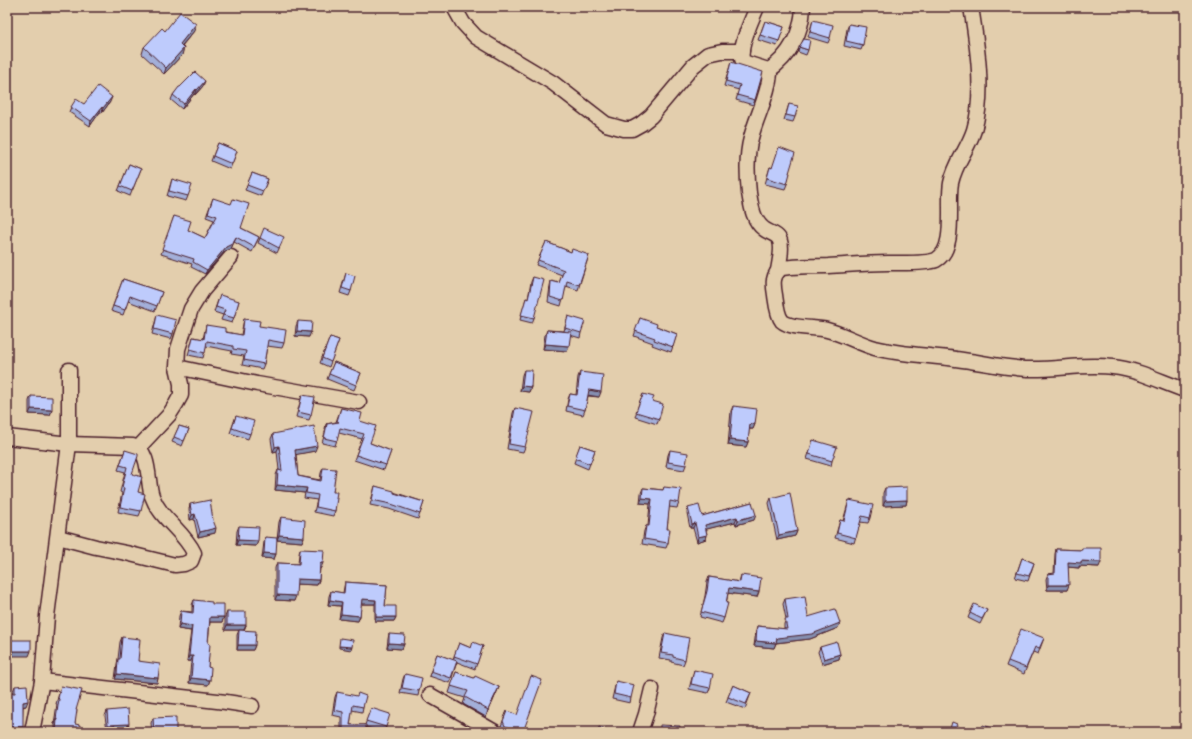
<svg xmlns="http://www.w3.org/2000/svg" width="1192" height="739" font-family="Sriracha,sans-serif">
  <rect width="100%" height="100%" fill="#e3cead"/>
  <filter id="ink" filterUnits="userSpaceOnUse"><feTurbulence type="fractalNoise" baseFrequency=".025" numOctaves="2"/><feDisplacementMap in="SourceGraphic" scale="8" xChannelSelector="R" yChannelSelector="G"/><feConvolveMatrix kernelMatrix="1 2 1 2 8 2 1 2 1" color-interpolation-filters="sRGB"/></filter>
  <g filter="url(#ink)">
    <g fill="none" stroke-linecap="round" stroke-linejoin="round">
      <defs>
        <g id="minor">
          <polyline points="454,7 463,23 476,37 553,83 606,124 624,129 632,129 641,124 651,116 693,66 708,54 722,51 742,51"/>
          <path d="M757,7C752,20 737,49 743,62L765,69L770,74C768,97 756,117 751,138C746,156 747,175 749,193C751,205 753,221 764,229C769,233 778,234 780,241C783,250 779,262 778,271"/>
          <path d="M971,7C977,44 985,94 974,130C968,149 955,163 951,183C947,203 957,249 936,260C927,264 899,263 888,263C868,263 848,265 828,266C813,266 797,266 782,268C772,274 773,284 775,295C776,302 777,315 782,321C791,329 815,327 827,330C843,334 858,343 875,348C902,355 929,355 956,359C980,362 1004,368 1028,369C1057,370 1085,363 1113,367C1139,370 1161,382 1185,390"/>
          <path d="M768,71C790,56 802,33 803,7"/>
          <polyline points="177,367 257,384 359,402"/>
          <path d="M7,437L69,444L133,446C151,450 147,483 152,496C160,519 184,531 194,553L191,561L184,564L175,565L126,553L96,547L58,537"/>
          <polyline points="138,448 169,415 176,404 181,395 181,384 177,367 178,349 188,318 191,309 202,291 231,257"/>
          <polyline points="42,681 226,702 252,706"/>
          <polyline points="430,695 495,732"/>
          <polyline points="32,732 42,681 47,616 69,444 69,370"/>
          <polyline points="640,732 646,714 652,689"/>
        </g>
      </defs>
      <use href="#minor" stroke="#4a1f2b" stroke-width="17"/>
      <use href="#minor" stroke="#e3cead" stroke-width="14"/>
    </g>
    <g fill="#a3afd9" stroke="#4a1f2b">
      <polygon points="813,20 830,38 828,43 808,37"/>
      <polygon points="765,21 784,27 777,46 758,40"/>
      <polygon points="849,24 863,45 861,50 844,46 847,29"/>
      <polygon points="165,31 194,31 182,46 182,55 164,74 142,54 144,47"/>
      <polygon points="799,47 808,50 806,55 798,52"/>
      <polygon points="731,62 755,100 753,105 736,100 739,90 724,86"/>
      <polygon points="203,86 195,95 194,94 182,109 171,100 173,95 180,87"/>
      <polygon points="110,102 102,113 100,112 90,126 69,112 71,107 84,104"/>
      <polygon points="789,104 795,117 793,122 784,120"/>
      <polygon points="218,143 237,151 230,169 211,161"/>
      <polygon points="129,164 141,169 130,196 118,191"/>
      <polygon points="770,167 789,173 787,184 785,189 765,184"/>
      <polygon points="252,173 268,179 261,196 245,190"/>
      <polygon points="172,179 188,196 186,201 167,196"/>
      <polygon points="213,198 241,228 259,237 252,252 234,242 231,249 225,251 205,274 191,267 192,264 161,254 174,216 188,230 205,238 214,220 206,217"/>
      <polygon points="260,238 282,242 277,253 258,243"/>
      <polygon points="546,242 571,252 589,255 578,290 566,286 561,306 548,302 550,286 551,281 559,283 562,275 536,265"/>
      <polygon points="346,273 351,291 349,296 340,293"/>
      <polygon points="533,277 534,318 532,323 520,320 526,298 528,299 531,282"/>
      <polygon points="123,279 162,292 155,311 128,301 123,315 111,311"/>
      <polygon points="218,300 239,301 232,323 221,320 223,315 214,312"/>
      <polygon points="157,315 173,334 171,339 152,334"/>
      <polygon points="568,316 581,333 580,338 570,335 567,351 543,349 545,335 547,330 564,331"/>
      <polygon points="640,318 656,326 677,334 671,352 652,345 653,343 634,336"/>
      <polygon points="244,319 259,326 284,343 282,348 267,346 264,364 262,369 242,365 244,356 231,354 232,351 206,346 203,358 188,355 193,337 203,339 205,330 206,325 225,332 241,335 243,324"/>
      <polygon points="298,321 309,337 295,336 296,326"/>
      <polygon points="330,337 339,340 329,367 320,363"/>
      <polygon points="334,362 361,373 354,390 327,379"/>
      <polygon points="524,370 531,387 529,392 520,391 522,375"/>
      <polygon points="580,372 599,397 588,396 585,410 583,415 566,411 568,399 570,394 576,395 578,377"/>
      <polygon points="643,394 659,419 657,424 635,417 639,403"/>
      <polygon points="302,395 311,415 309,420 296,417"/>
      <polygon points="31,396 52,410 50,415 29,414 29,401"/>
      <polygon points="733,406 755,424 753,429 749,429 748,442 746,447 728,445 731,411"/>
      <polygon points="341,408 360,421 370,443 391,451 384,470 354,460 362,439 339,433 335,446 322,443 326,429 325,429 326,424 336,422"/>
      <polygon points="515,408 525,447 523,452 507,449 513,413"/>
      <polygon points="236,416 250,434 248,439 230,433"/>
      <polygon points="179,426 189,429 182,446 172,442"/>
      <polygon points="273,434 315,451 296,454 298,476 320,480 321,473 323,468 333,492 335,511 333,516 314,512 317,500 304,498 305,493 275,490 276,475 278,470 279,470 277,451 273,452 271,439"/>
      <polygon points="813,440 832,461 831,466 807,459"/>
      <polygon points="580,445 595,450 588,469 574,463"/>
      <polygon points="125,450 132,474 138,492 141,511 139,516 118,512 122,493 120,492 125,472 118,470"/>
      <polygon points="670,450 686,465 684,470 666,467 668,455"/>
      <polygon points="375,486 424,502 418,519 389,509 370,505"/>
      <polygon points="664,487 679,503 677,508 669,507 667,529 668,543 666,548 642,544 644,531 646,526 648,526 650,504 640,503 641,493 643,488 663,490"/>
      <polygon points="885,488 907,500 906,505 883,506 883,493"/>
      <polygon points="771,498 797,531 795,536 777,540 769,503"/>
      <polygon points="849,500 870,518 868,523 860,522 854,543 835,538 840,520 843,521"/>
      <polygon points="752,502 754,520 736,525 735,522 706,529 707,535 706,539 697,542 693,528 690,528 687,513 688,508 702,516"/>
      <polygon points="190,504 215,533 198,537 194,519 190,520 189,509"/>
      <polygon points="281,517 304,537 302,542 277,540 279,522"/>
      <polygon points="239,526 258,541 256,546 236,545 237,531"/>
      <polygon points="265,537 276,554 274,559 262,558 264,542"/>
      <polygon points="1082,548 1099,567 1079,566 1079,568 1068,567 1067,590 1047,590 1046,579 1048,574 1054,574 1055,554 1056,549 1081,550"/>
      <polygon points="300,549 321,568 320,568 319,580 317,585 296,584 294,601 275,600 275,568 277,563 298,564 299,554"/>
      <polygon points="1022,558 1034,563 1028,581 1015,578"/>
      <polygon points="741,575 757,597 728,593 724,618 722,623 700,617 705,596 707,582 709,577 739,582"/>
      <polygon points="345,582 387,585 385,606 396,617 394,621 375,621 375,604 361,604 360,616 358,621 339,619 341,606 328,605 329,596 331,591 343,593 344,587"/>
      <polygon points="785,599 808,617 838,628 810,639 776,643 774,648 754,646 756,631 757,626 784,629 784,624 786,619 783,604"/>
      <polygon points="194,600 212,604 224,617 222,622 210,622 208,643 208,667 210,680 208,685 189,683 191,661 187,661 191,631 178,629 179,616 181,611 192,612 192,605"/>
      <polygon points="987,610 980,624 968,618 970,613"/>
      <polygon points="227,612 246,625 244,630 225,630 225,617"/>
      <polygon points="239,630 255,645 253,650 237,650 237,635"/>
      <polygon points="665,633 685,660 683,665 671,662 671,660 659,658 663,638"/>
      <polygon points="389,634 404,644 402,649 387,648 388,639"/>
      <polygon points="122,637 138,661 158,678 157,683 115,679 117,664 118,659 120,642"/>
      <polygon points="1044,638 1038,654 1033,652 1024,674 1006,666 1008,661"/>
      <polygon points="459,643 471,648 483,646 475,669 457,662 450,683 429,676 437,654 453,660"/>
      <polygon points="820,647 840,654 839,659 822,664 818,652"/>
      <polygon points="694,670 710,688 708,693 689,689"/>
      <polygon points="456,672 499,687 496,694 486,717 463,704 465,698 449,693"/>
      <polygon points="405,674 419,691 418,696 400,693 403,679"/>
      <polygon points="616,681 631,698 630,703 612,699 615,686"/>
      <polygon points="733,685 751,693 745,709 726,702"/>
      <polygon points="15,686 26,706 23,707 22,732 13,693 13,691"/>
      <polygon points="61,686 76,710 75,724 79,732 55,732 55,724 54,724 57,704 56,704"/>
      <polygon points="337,692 363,707 362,712 352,710 350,725 365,725 371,708 386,727 384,732 366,727 366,732 341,732 341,717 332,715 335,697"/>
      <polygon points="107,711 127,729 107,730 105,716"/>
      <polygon points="507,711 523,732 505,732 503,731 501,726"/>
      <polygon points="153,718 176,732 152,732 151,723"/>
    </g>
    <g fill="#858eb0" stroke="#4a1f2b">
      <polygon points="196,24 194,31 177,51 180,44"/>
      <polygon points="184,48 182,55 164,74 166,68"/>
      <polygon points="205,81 203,86 195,95 197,90"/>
      <polygon points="196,89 194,94 182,109 184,104"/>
      <polygon points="112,97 110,102 102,113 103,108"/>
      <polygon points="102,107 100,112 90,126 91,121"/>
      <polygon points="236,237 231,249 225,251 205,274 207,270 226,247"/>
      <polygon points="297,331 311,332 309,337 295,336"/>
      <polygon points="545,344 569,346 567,351 543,349"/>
      <polygon points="522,386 531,387 529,392 520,391"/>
      <polygon points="589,390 601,392 599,397 587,395"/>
      <polygon points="31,409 52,410 50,415 29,414"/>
      <polygon points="750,424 755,424 753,429 748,429"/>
      <polygon points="730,440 748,442 746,447 728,445"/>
      <polygon points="279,446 277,451 273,452 275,447"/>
      <polygon points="317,446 315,451 294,455 295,450"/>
      <polygon points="277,485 307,488 305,493 275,490"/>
      <polygon points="642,498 652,499 650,504 640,503"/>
      <polygon points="907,500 906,505 883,506 885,501"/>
      <polygon points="195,514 194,519 190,520 192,515"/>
      <polygon points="756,515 754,520 736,525 738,520"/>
      <polygon points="737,517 735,522 703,530 705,525"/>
      <polygon points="695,523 693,528 690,528 692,524"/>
      <polygon points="216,528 215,533 198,537 200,532"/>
      <polygon points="797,531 795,536 777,540 779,535"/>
      <polygon points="279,535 304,537 302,542 277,540"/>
      <polygon points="707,535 706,539 697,542 698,537"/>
      <polygon points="238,540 258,541 256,546 236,545"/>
      <polygon points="264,553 276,554 274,559 262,558"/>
      <polygon points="1081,561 1101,562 1099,567 1079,566 1079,568 1067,567 1068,562"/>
      <polygon points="320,563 323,563 321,568 318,568"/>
      <polygon points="297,579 319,580 317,585 295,584"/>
      <polygon points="1048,585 1069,585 1067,590 1047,590"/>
      <polygon points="729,588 759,592 757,597 727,593"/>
      <polygon points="277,595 296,596 294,601 275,600"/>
      <polygon points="362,599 376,600 375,604 360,604"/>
      <polygon points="330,600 342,602 341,606 328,605"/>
      <polygon points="341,614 360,616 358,621 339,619"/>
      <polygon points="210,617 224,617 222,622 209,622"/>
      <polygon points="376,617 396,617 394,621 375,621"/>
      <polygon points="840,623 838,628 810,639 775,643 777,638"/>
      <polygon points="180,624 192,626 191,631 178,629"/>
      <polygon points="227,625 246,625 244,630 225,630"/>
      <polygon points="756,641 776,643 774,648 754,646"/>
      <polygon points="389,643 404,644 402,649 387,648"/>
      <polygon points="238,645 255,645 253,650 237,650"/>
      <polygon points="339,646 352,647 351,650 339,648"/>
      <polygon points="7,651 31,651 29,656 7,656"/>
      <polygon points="840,654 839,659 822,664 824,659"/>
      <polygon points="189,656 193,656 191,661 187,661"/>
      <polygon points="117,674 158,678 157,683 115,679"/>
      <polygon points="191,678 210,680 208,685 189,683"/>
      <polygon points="499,687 496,694 486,717 488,710"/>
      <polygon points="28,701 26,706 21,707 23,702"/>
      <polygon points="56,719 57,719 55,724 54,724"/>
      <polygon points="129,724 127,729 107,730 108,725"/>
      <polygon points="7,727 23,727 22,732 7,732"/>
    </g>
    <g fill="#becbfc" stroke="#4a1f2b">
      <polygon points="180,12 196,24 180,44 184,48 166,68 144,47 162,28 165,31"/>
      <polygon points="813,20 833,25 830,38 810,32"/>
      <polygon points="765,21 784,27 779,41 760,35"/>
      <polygon points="849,24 866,27 863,45 846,41"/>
      <polygon points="804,39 810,40 808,50 799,47"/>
      <polygon points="731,62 763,72 755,100 737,95 740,85 726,81"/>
      <polygon points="195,72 205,81 197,90 196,89 184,104 173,95 179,87 180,87"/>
      <polygon points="98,86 112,97 103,108 102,107 91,121 71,107 76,99 84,104"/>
      <polygon points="789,104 798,106 795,117 786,115"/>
      <polygon points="218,143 237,151 232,164 213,156"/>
      <polygon points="779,147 795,153 789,173 790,173 787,184 767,178 770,167 772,168"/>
      <polygon points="129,164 141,169 132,191 120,186"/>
      <polygon points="252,173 268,179 263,191 247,185"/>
      <polygon points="172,179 192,185 188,196 169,191"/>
      <polygon points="213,198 231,204 233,199 249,204 241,228 259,237 254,247 236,237 232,244 226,247 207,270 193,262 194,259 162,249 174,216 191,221 188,230 205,238 217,216 208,213"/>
      <polygon points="264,228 284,237 279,248 260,238"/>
      <polygon points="546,242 571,252 572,249 589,255 579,285 567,281 563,301 550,297 551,281 559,283 564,270 538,260"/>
      <polygon points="346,273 355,276 351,291 342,288"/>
      <polygon points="533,277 544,280 534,318 521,315 526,298 528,299"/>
      <polygon points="123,279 162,292 157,306 130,296 125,310 113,306"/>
      <polygon points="220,295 239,301 234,318 223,315 225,310 216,307"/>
      <polygon points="157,315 176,320 173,334 154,329"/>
      <polygon points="568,316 585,321 581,333 565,328"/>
      <polygon points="640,318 657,324 656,326 677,334 673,347 654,340 655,338 635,331"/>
      <polygon points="244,319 260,321 259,326 286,330 284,343 268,340 264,364 244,360 246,351 233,349 233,346 207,341 205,353 190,349 193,337 204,339 206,325 225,328 225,332 242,335"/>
      <polygon points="298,321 312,322 311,332 297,331"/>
      <polygon points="547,330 571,332 569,346 545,344"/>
      <polygon points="330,337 339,340 331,362 322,358"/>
      <polygon points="334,362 361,373 356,385 329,374"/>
      <polygon points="524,370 532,370 531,387 522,386"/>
      <polygon points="580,372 603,375 601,392 589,390 585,410 567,406 570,394 577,395"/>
      <polygon points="643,394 654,397 652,401 663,404 659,419 636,412 641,398 642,398"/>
      <polygon points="302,395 315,397 311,415 298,412"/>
      <polygon points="31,396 52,397 52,410 31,409"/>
      <polygon points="733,406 757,409 755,424 750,424 748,442 730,440"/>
      <polygon points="341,408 362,413 360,421 376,426 370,443 391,451 386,465 356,455 364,434 340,428 337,441 324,438 327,424 326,424 339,422 337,421"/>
      <polygon points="515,408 534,412 525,447 509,444"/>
      <polygon points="236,416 254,421 250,434 232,428"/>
      <polygon points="179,426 189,429 184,441 174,437"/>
      <polygon points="314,426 317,446 295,450 298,476 321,481 323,468 336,469 333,492 337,492 336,498 337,498 335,511 316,507 318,495 306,493 307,488 277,485 278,470 282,471 279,446 275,447 273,434"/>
      <polygon points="813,440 837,447 832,461 809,454"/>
      <polygon points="580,445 595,450 590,464 575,458"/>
      <polygon points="125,450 138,454 138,456 132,474 142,477 138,492 145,494 141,511 120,507 124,488 122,487 127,467 120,465"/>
      <polygon points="670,450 688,453 686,465 668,462"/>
      <polygon points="375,486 394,491 394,493 424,502 420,514 391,504 372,500"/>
      <polygon points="664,487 681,489 679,503 670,501 667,529 670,529 668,543 644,539 646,526 649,526 652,499 642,498 643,488 663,490"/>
      <polygon points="907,487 907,500 885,501 885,488"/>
      <polygon points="790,493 797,531 779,535 771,498"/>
      <polygon points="210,500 213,520 216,528 200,532 195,514 192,515 190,504"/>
      <polygon points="849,500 873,505 870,518 862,516 856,538 837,533 840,520 844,521"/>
      <polygon points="752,502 756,515 738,520 737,517 705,525 707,535 698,537 695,523 692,524 688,508 699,505 702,516"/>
      <polygon points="281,517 305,520 304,537 279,535"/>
      <polygon points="239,526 259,527 258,541 238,540"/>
      <polygon points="265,537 277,538 276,554 264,553"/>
      <polygon points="1082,548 1101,548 1101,562 1081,561 1081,563 1068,562 1069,585 1048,585 1048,574 1055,573 1056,549 1082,550"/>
      <polygon points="300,549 324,550 323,563 320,563 319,580 297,579 296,596 277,595 277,563 299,564"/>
      <polygon points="1022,558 1034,563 1029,576 1017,573"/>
      <polygon points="741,575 761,578 759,592 729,588 726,603 728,603 724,618 701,612 707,591 709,577 740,582"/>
      <polygon points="345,582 387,585 385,606 396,606 396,617 376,617 376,600 362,599 360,616 341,614 342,602 330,600 331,591 344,593"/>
      <polygon points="805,596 808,617 835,609 840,623 812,634 777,638 776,643 756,641 757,626 787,629 785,619 788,619 785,599"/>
      <polygon points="194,600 212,602 212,604 224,604 224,617 210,617 208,643 210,644 208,667 211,668 210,680 191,678 193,656 189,656 192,626 180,624 181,611 193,613"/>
      <polygon points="974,604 987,610 982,619 970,613"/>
      <rect x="227" y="612" width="19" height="13"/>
      <polygon points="1021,629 1044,638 1039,649 1035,647 1026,668 1008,661"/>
      <polygon points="239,630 256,631 255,645 238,645"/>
      <polygon points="665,633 689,638 685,660 673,657 673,655 661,653"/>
      <polygon points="389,634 405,635 404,644 389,643"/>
      <polygon points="122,637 140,639 138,661 160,664 158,678 117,674 118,659 120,659"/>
      <polygon points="340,638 353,640 352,647 339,646"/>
      <polygon points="8,640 31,640 31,651 7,651 7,642 8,642"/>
      <polygon points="473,642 483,646 477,664 454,656 459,643 471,648"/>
      <polygon points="837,642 840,654 824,659 820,647"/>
      <polygon points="437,654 457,661 451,678 431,671"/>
      <polygon points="694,670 713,674 710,688 691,684"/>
      <polygon points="456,672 474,678 475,676 499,687 488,710 465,697 468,691 451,686"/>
      <polygon points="405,674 422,678 419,691 402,688"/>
      <polygon points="531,676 542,680 523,732 514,732 511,731 511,728 505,726 503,721 507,711 517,715"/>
      <polygon points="616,681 634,685 631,698 614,694"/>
      <polygon points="27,685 28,701 23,702 23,727 7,727 7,693 15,693 15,686"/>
      <polygon points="733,685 751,693 746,704 728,697"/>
      <polygon points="61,686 82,690 76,710 77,710 75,724 80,725 79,732 56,732 57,719 56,719 59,699 58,698"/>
      <polygon points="337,692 357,696 358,693 366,696 363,707 353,705 350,725 366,725 366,732 343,732 343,712 334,710"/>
      <polygon points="371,708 390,714 386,727 366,721"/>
      <polygon points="128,709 129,724 108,725 107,711"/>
      <polygon points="176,717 176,732 154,732 153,718"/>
      <polygon points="952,722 957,724 956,726 972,732 949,732"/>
      <polygon points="660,725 680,726 679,732 660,732"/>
      <polygon points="983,725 1004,732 981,732"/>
      <polygon points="599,727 608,731 607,732 597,732"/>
      <polygon points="705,729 728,731 728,732 705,732"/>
    </g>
  </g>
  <rect width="1192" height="739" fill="none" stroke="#e3cead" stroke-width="24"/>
  <rect x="12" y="12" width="1168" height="715" fill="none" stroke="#4a1f2b" stroke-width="1.5" filter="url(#ink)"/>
</svg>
